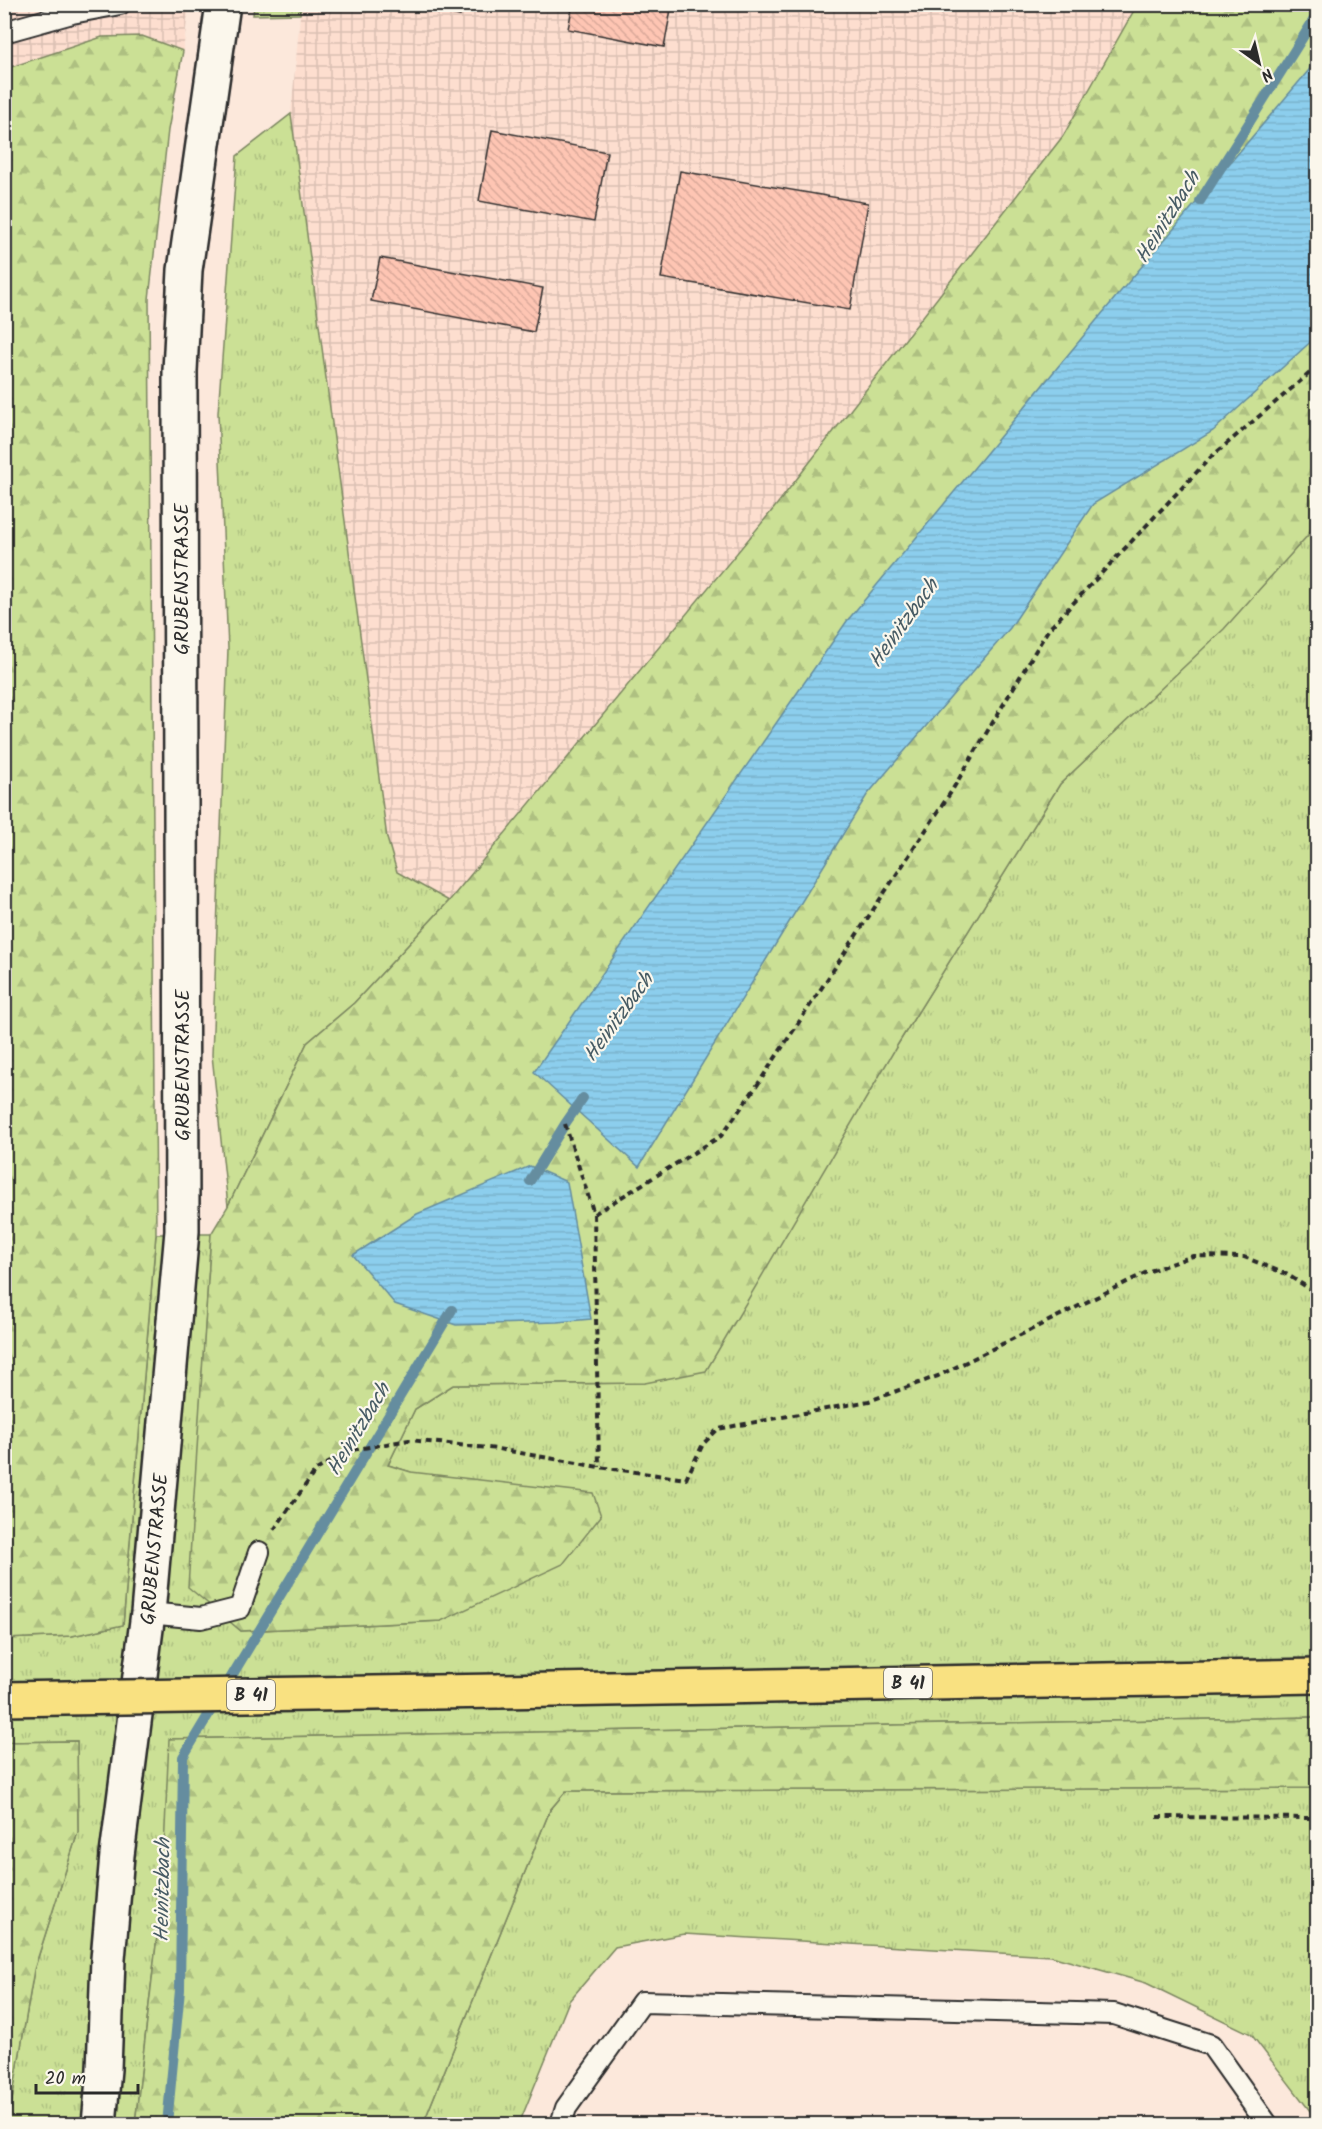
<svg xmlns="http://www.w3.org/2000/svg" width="1322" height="2129" font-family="Kalam,sans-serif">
  <defs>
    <pattern id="industrial-grid" width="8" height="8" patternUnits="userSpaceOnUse" patternTransform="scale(1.5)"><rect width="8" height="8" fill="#fddecf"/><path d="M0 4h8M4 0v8" fill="none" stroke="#d9bfb2"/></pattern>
    <pattern id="grass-tufts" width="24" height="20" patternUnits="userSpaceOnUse" patternTransform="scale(1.5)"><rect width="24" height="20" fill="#cbe095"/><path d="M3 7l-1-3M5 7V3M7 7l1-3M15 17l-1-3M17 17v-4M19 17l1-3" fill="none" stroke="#aec081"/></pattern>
    <pattern id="forest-firs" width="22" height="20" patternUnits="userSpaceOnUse" patternTransform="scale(1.5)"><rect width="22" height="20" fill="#cbe095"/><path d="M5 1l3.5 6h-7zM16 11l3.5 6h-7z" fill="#aec081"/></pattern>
    <pattern id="water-rules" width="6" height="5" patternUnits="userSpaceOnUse" patternTransform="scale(1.5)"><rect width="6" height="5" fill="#8cceed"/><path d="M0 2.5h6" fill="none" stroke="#79b1cb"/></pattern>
    <pattern id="building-back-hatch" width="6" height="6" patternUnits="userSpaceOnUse" patternTransform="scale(1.5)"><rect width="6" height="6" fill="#fec5b3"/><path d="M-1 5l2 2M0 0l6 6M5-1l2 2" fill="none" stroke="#daa99a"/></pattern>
  </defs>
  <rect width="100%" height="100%" fill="#fce8db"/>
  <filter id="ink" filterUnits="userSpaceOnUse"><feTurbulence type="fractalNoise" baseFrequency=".0167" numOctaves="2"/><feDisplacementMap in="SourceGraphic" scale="12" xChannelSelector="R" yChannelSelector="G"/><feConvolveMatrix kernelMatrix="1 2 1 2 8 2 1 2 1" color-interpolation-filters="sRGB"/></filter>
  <g filter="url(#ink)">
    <g fill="url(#industrial-grid)">
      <polygon points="4,5 189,5 183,51 142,36 102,37 5,69"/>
      <polygon points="301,5 1137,5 1064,136 775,507 449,901 397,872 387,838 291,114"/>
    </g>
    <g fill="url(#grass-tufts)" stroke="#7b8660" stroke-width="1.5">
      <polygon points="254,5 301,5 300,14 253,15"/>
      <polygon points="291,114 387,838 397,872 449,901 354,1003 307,1043 228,1206 212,1055 228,649 218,413 237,156"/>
      <polygon points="1317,525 1317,1717 170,1739 162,1894 135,2124 8,2124 34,1970 78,1832 77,1741 5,1742 4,1639 72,1636 123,1625 156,1234 211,1234 189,1586 241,1631 441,1621 411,1472 388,1465 415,1409 453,1385 645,1383 898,1044 1060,784 1223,629"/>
      <polygon points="1317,1788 1317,2120 1251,2034 1146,1983 1051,1956 684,1934 615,1947 569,2001 519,2124 423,2124 550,1810 566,1791"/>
    </g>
    <g fill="url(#forest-firs)" stroke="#7b8660" stroke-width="1.5">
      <polygon points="1137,5 1317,5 1317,525 1224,629 1060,784 898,1044 706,1371 645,1383 453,1385 415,1409 388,1465 411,1472 593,1493 601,1516 563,1564 441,1621 241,1631 188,1587 211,1234 228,1206 307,1043 354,1003 449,901 775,507 1063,136"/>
      <polygon points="142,36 183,51 168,130 149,299 156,1234 123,1625 72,1636 5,1639 5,69 102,37"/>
      <polygon points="1317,1717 1317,1788 566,1791 550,1810 423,2124 135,2124 162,1894 169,1739"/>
      <polygon points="77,1741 78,1832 34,1970 8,2124 5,2124 5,1742"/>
    </g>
    <g fill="url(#water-rules)" stroke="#658d9f" stroke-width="1.5">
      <polygon points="1317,50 1317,336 1213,431 1093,504 1010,628 867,795 639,1167 534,1072 847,621 1115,298 1309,70"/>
      <polygon points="530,1166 567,1182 591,1319 557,1322 456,1325 395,1304 353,1255 417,1214"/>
    </g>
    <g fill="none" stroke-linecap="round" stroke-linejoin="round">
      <g stroke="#658d9f" stroke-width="10">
        <polyline points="1200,201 1318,13"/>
        <polyline points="530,1181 565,1124 583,1098"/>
        <polyline points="167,2124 180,1990 183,1757 452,1310"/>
      </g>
    </g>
    <g fill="url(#building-back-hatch)" stroke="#2b2b2b" stroke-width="1.5">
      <polygon points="403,4 462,4 460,16"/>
      <polygon points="573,4 672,4 664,47 568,29"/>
      <polygon points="492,130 607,152 594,222 479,201"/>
      <polygon points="680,171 868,203 850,310 661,278"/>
      <polygon points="380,258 543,288 534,332 371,301"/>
    </g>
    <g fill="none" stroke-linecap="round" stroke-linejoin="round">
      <defs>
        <g id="lane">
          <polyline points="4,32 72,13 120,4"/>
          <polyline points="148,1613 201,1618 240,1608 259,1552"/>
          <polyline points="561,2124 566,2108 642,2002 1114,2014 1211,2045 1267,2124"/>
        </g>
        <g id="secondary">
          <path id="s1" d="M99,2124L104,2069L108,1959L117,1855L148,1613L182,1231L180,371L185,270L223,4"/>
        </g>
        <polyline id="highway" points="498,1691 1318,1676"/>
      </defs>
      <use href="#lane" stroke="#2b2b2b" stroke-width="24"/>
      <use href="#secondary" stroke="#2b2b2b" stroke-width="38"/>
      <use href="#highway" stroke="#2b2b2b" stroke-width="38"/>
      <g stroke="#2b2b2b" stroke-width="4" stroke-dasharray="6 4.5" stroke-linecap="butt">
        <polyline points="565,1124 594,1214 599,1467"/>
        <polyline points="594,1214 721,1136 758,1084 951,792 1048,630 1210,458 1311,372"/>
        <polyline points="274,1530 316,1470 352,1450 409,1440 498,1449 599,1467 686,1479 703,1444 718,1429 869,1401 938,1376 1147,1272 1193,1256 1244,1257 1286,1274 1318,1294"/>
        <polyline points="1157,1817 1318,1818"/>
      </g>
      <use href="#lane" stroke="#fbf7ec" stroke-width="20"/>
      <use href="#secondary" stroke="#fbf7ec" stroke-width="33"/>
      <use href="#highway" stroke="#f9e181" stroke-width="33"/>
      <defs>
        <polyline id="highway-bridge" points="4,1699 498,1691"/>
      </defs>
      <use href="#highway-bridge" stroke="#2b2b2b" stroke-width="38" stroke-linecap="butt"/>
      <use href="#highway-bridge" stroke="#f9e181" stroke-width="33"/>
    </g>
  </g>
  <g text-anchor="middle" stroke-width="4.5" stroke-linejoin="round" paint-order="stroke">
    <g fill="#fbf7ec" stroke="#696865" stroke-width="1.5">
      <rect x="884" y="1668" width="48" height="30" rx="4.5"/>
      <rect x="227" y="1680" width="48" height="30" rx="4.5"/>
    </g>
    <g font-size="18" font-weight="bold" fill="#2b2b2b">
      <text x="908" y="1689">B 41</text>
      <text x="251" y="1701">B 41</text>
    </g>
    <g font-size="20" fill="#2b2b2b" stroke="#fbf7ec">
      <text transform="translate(181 579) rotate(-90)" y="7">GRUBENSTRASSE</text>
      <text transform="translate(182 1065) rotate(-90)" y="7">GRUBENSTRASSE</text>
      <text dy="7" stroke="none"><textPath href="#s1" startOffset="578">GRUBENSTRASSE</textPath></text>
    </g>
    <g font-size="21" font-style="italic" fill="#485c65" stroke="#fbf7ec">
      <text transform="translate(1167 217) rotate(-58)" y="7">Heinitzbach</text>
      <text transform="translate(903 623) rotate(-54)" y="7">Heinitzbach</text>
      <text transform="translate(618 1017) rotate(-54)" y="7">Heinitzbach</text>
      <text transform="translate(358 1429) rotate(-59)" y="7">Heinitzbach</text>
      <text transform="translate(162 1890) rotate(-89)" y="7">Heinitzbach</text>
    </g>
  </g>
  <rect width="1322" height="2129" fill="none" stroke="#fbf7ec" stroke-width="24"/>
  <rect x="12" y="12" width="1298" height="2105" fill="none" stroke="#2b2b2b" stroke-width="2" filter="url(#ink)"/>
  <g transform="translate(1259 63) rotate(146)" stroke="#fbf7ec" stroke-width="4.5" paint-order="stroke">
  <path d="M0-4.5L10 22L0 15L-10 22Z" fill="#2b2b2b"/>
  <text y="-9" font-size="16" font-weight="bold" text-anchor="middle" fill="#2b2b2b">N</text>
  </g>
  <path d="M36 2084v9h102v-9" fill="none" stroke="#2b2b2b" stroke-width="3"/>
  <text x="45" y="2084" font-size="18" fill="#2b2b2b" stroke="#fbf7ec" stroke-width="4.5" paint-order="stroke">20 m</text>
</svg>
